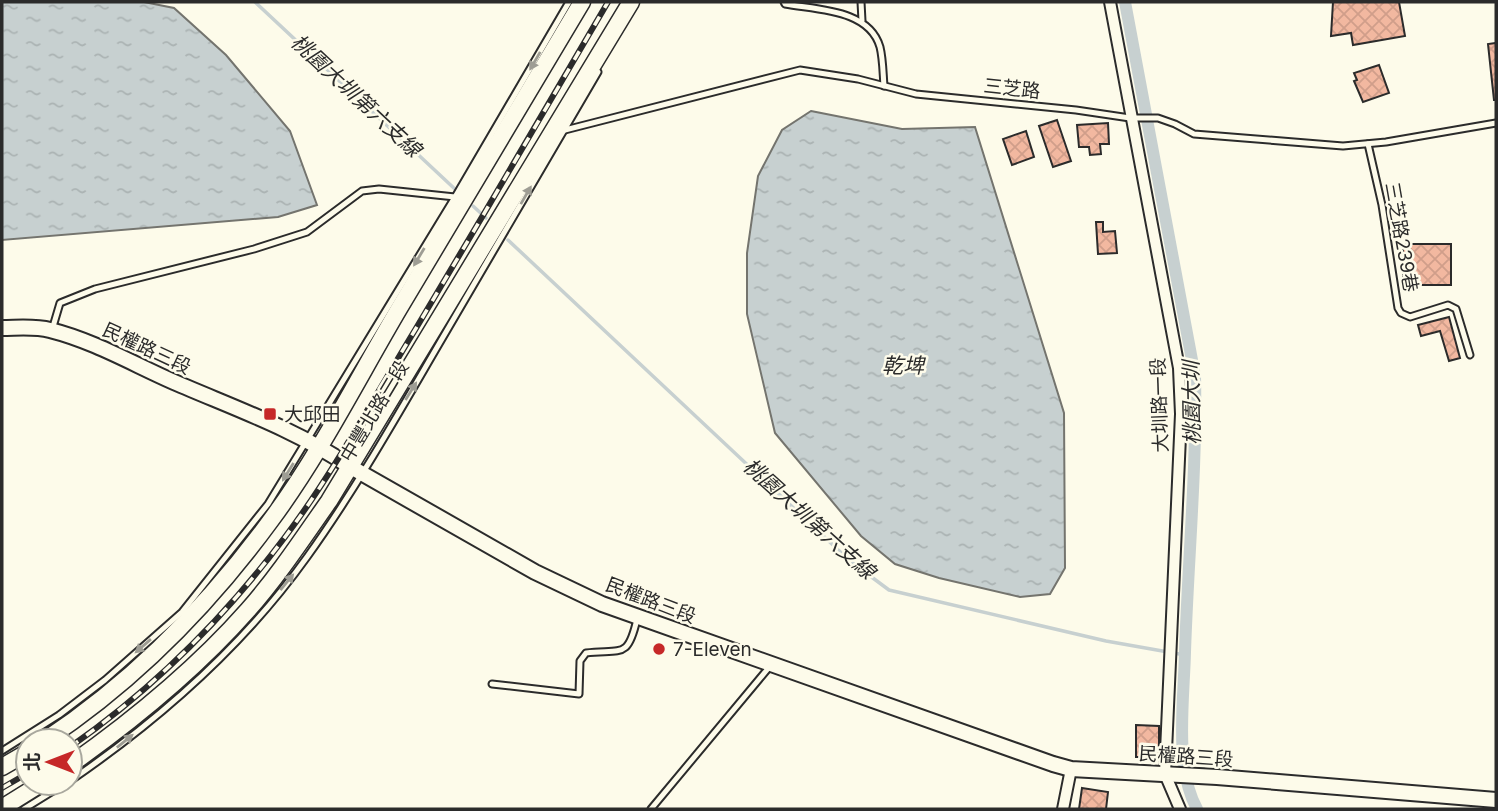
<svg xmlns="http://www.w3.org/2000/svg" width="1498" height="811" font-family="Inter,'Noto Sans TC',sans-serif">
  <defs>
    <pattern id="water-ripples" width="26" height="14" patternUnits="userSpaceOnUse" patternTransform="scale(1.75)"><rect width="26" height="14" fill="#c7d0d0"/><path d="M2 4q2-2 4 0t4 0M15 11q2-2 4 0t4 0" fill="none" stroke="#abb3b3"/></pattern>
    <pattern id="building-cross-hatch" width="8" height="8" patternUnits="userSpaceOnUse" patternTransform="scale(1.75)"><rect width="8" height="8" fill="#f2b8a0"/><path d="M0 0l8 8M0 8l8-8" fill="none" stroke="#d09e8a"/></pattern>
  </defs>
  <rect width="100%" height="100%" fill="#fdfbea"/>
  <g fill="url(#water-ripples)" stroke="#74746e" stroke-width="2">
    <polygon points="2,2 144,2 174,8 226,55 290,131 317,205 278,217 2,240"/>
    <polygon points="811,111 902,129 975,127 1064,413 1065,568 1050,594 1020,597 939,578 895,564 861,536 775,433 747,314 747,253 758,176 782,130"/>
  </g>
  <g fill="none" stroke-linecap="round" stroke-linejoin="round">
    <g stroke="#c7d0d0" stroke-width="3.5">
      <polyline points="255,2 457,191"/>
      <polyline points="473,206 486,218"/>
      <polyline points="508,240 850,561 889,590 1106,641 1185,655"/>
    </g>
    <path stroke="#c7d0d0" stroke-width="12" d="M1125,2L1195,376C1197,468 1188,560 1185,652C1184,699 1174,767 1197,809"/>
  </g>
  <g fill="url(#building-cross-hatch)" stroke="#2b2b2b" stroke-width="2">
    <polygon points="1333,2 1399,2 1405,36 1353,45 1351,33 1331,36"/>
    <polygon points="1496,43 1496,100 1494,100 1488,44"/>
    <polygon points="1379,65 1389,93 1363,102 1354,81 1357,80 1354,73"/>
    <polygon points="1057,120 1071,161 1053,167 1039,126"/>
    <polygon points="1108,123 1109,144 1100,144 1101,154 1090,155 1089,147 1079,147 1077,125"/>
    <polygon points="1026,131 1034,157 1012,165 1003,139"/>
    <polygon points="1096,222 1103,222 1103,232 1115,231 1117,253 1098,254"/>
    <rect x="1403" y="244" width="48" height="41"/>
    <polygon points="1449,317 1460,358 1449,361 1440,331 1421,336 1418,325"/>
    <polygon points="1136,725 1159,726 1159,757 1136,757"/>
    <polygon points="1082,788 1108,792 1106,809 1079,809"/>
  </g>
  <g fill="none" stroke-linecap="round" stroke-linejoin="round">
    <defs>
      <g id="service">
        <path d="M784,2L785,4C817,10 869,9 880,47C883,59 883,74 884,86"/>
        <polyline points="861,2 862,21"/>
        <polyline points="565,130 800,70 858,79 916,94 1076,110 1130,118 1158,118 1175,124 1194,134 1343,146 1386,142 1496,123"/>
        <polyline points="1368,144 1382,205 1398,308 1401,313 1410,317 1448,305 1456,309 1470,355"/>
        <polyline points="52,330 60,303 95,289 254,249 307,232 362,191 379,189 455,197"/>
        <path d="M492,684L579,694L580,661L586,653C622,649 628,659 637,619"/>
        <polyline points="2,751 59,715 105,680 182,612 268,504 455,197 569,2"/>
        <path d="M70,781C159,720 244,645 307,557C358,486 402,407 446,332C497,245 547,159 598,72"/>
        <polyline points="24,809 66,783"/>
        <polyline points="651,809 771,665"/>
      </g>
      <g id="minor">
        <polyline points="1110,2 1179,368 1181,414 1165,774 1180,809"/>
        <polyline points="1063,809 1071,769"/>
      </g>
      <path id="tertiary" d="M2,328C17,328 35,326 50,330C94,341 133,364 174,382C234,408 295,429 349,466L535,572L602,604L1053,764L1071,769L1217,777L1496,800"/>
      <g id="secondary">
        <path d="M44,741C133,682 208,606 271,520C320,454 358,378 400,307C461,206 521,104 582,2"/>
        <path d="M70,765C135,719 196,669 248,610C278,576 303,538 329,501L631,2"/>
        <polyline points="2,767 28,752"/>
        <polyline points="2,808 42,783"/>
      </g>
    </defs>
    <use href="#service" stroke="#2b2b2b" stroke-width="9"/>
    <use href="#minor" stroke="#2b2b2b" stroke-width="14"/>
    <use href="#tertiary" stroke="#2b2b2b" stroke-width="18"/>
    <use href="#secondary" stroke="#2b2b2b" stroke-width="19"/>
    <use href="#service" stroke="#fdfbea" stroke-width="5"/>
    <use href="#minor" stroke="#fdfbea" stroke-width="10"/>
    <use href="#tertiary" stroke="#fdfbea" stroke-width="14"/>
    <use href="#secondary" stroke="#fdfbea" stroke-width="16"/>
    <defs>
      <g id="rail">
        <path d="M70,747C153,689 225,617 285,537C334,472 373,399 415,330C480,221 544,112 608,2"/>
        <polyline points="2,788 28,773"/>
      </g>
    </defs>
    <use href="#rail" stroke="#2b2b2b" stroke-width="6"/>
    <use href="#rail" stroke="#fdfbea" stroke-width="3.5" stroke-dasharray="10" stroke-linecap="butt"/>
  </g>
  <defs><path id="oneway-solid" d="M-6-.8H1V-3.2L6.5 0L1 3.2V.8H-6Z" transform="scale(1.75)"/></defs>
  <g fill="#9e9d94">
    <use href="#oneway-solid" transform="translate(535 61) rotate(120)"/>
    <use href="#oneway-solid" transform="translate(526 195) rotate(-60)"/>
    <use href="#oneway-solid" transform="translate(419 257) rotate(121)"/>
    <use href="#oneway-solid" transform="translate(411 391) rotate(-58)"/>
    <use href="#oneway-solid" transform="translate(288 472) rotate(122)"/>
    <use href="#oneway-solid" transform="translate(287 582) rotate(-51)"/>
    <use href="#oneway-solid" transform="translate(143 646) rotate(139)"/>
    <use href="#oneway-solid" transform="translate(125 741) rotate(-39)"/>
  </g>
  <g fill="#c62828" stroke="#fdfbea" stroke-width="2.5">
    <rect x="263" y="407" width="14" height="14" rx="3.5"/>
    <circle cx="659" cy="649" r="7"/>
  </g>
  <g text-anchor="middle" stroke-width="5" stroke-linejoin="round" paint-order="stroke">
    <g font-size="19" fill="#2b2b2b" stroke="#fdfbea">
      <text transform="translate(1012 88) rotate(6)" y="7">三芝路</text>
      <text transform="translate(1402 237) rotate(80)" y="7">三芝路239巷</text>
      <text transform="translate(147 348) rotate(25)" y="7">民權路三段</text>
      <text transform="translate(1159 405) rotate(-92)" y="7">大圳路一段</text>
      <text transform="translate(374 411) rotate(-59)" y="7">中豐北路二段</text>
      <text transform="translate(651 600) rotate(21)" y="7">民權路三段</text>
      <text transform="translate(1186 756) rotate(4)" y="7">民權路三段</text>
    </g>
    <g font-size="19" fill="#2b2b2b" stroke="#fdfbea" text-anchor="start">
      <text x="284" y="421">大邱田</text>
      <text x="673" y="656">7-Eleven</text>
    </g>
    <g font-size="21" font-style="italic" fill="#2b2b2b" stroke="#fdfbea">
      <text transform="translate(356 96) rotate(43)" y="7">桃園大圳第六支線</text>
      <text x="903" y="373">乾埤</text>
      <text transform="translate(1192 403) rotate(-91)" y="7">桃園大圳</text>
      <text transform="translate(809 519) rotate(42)" y="7">桃園大圳第六支線</text>
    </g>
  </g>
  <rect width="1498" height="811" fill="none" stroke="#2b2b2b" stroke-width="7"/>
  <g transform="translate(49 762) rotate(270)"><circle r="33" fill="#fdfbea" stroke="#a9a89e" stroke-width="2"/>
  <path d="M0-5L12 26L0 18L-12 26Z" fill="#c62828"/>
  <text y="-10" font-size="19" font-weight="bold" text-anchor="middle" fill="#2b2b2b">北</text>
  </g>
</svg>
